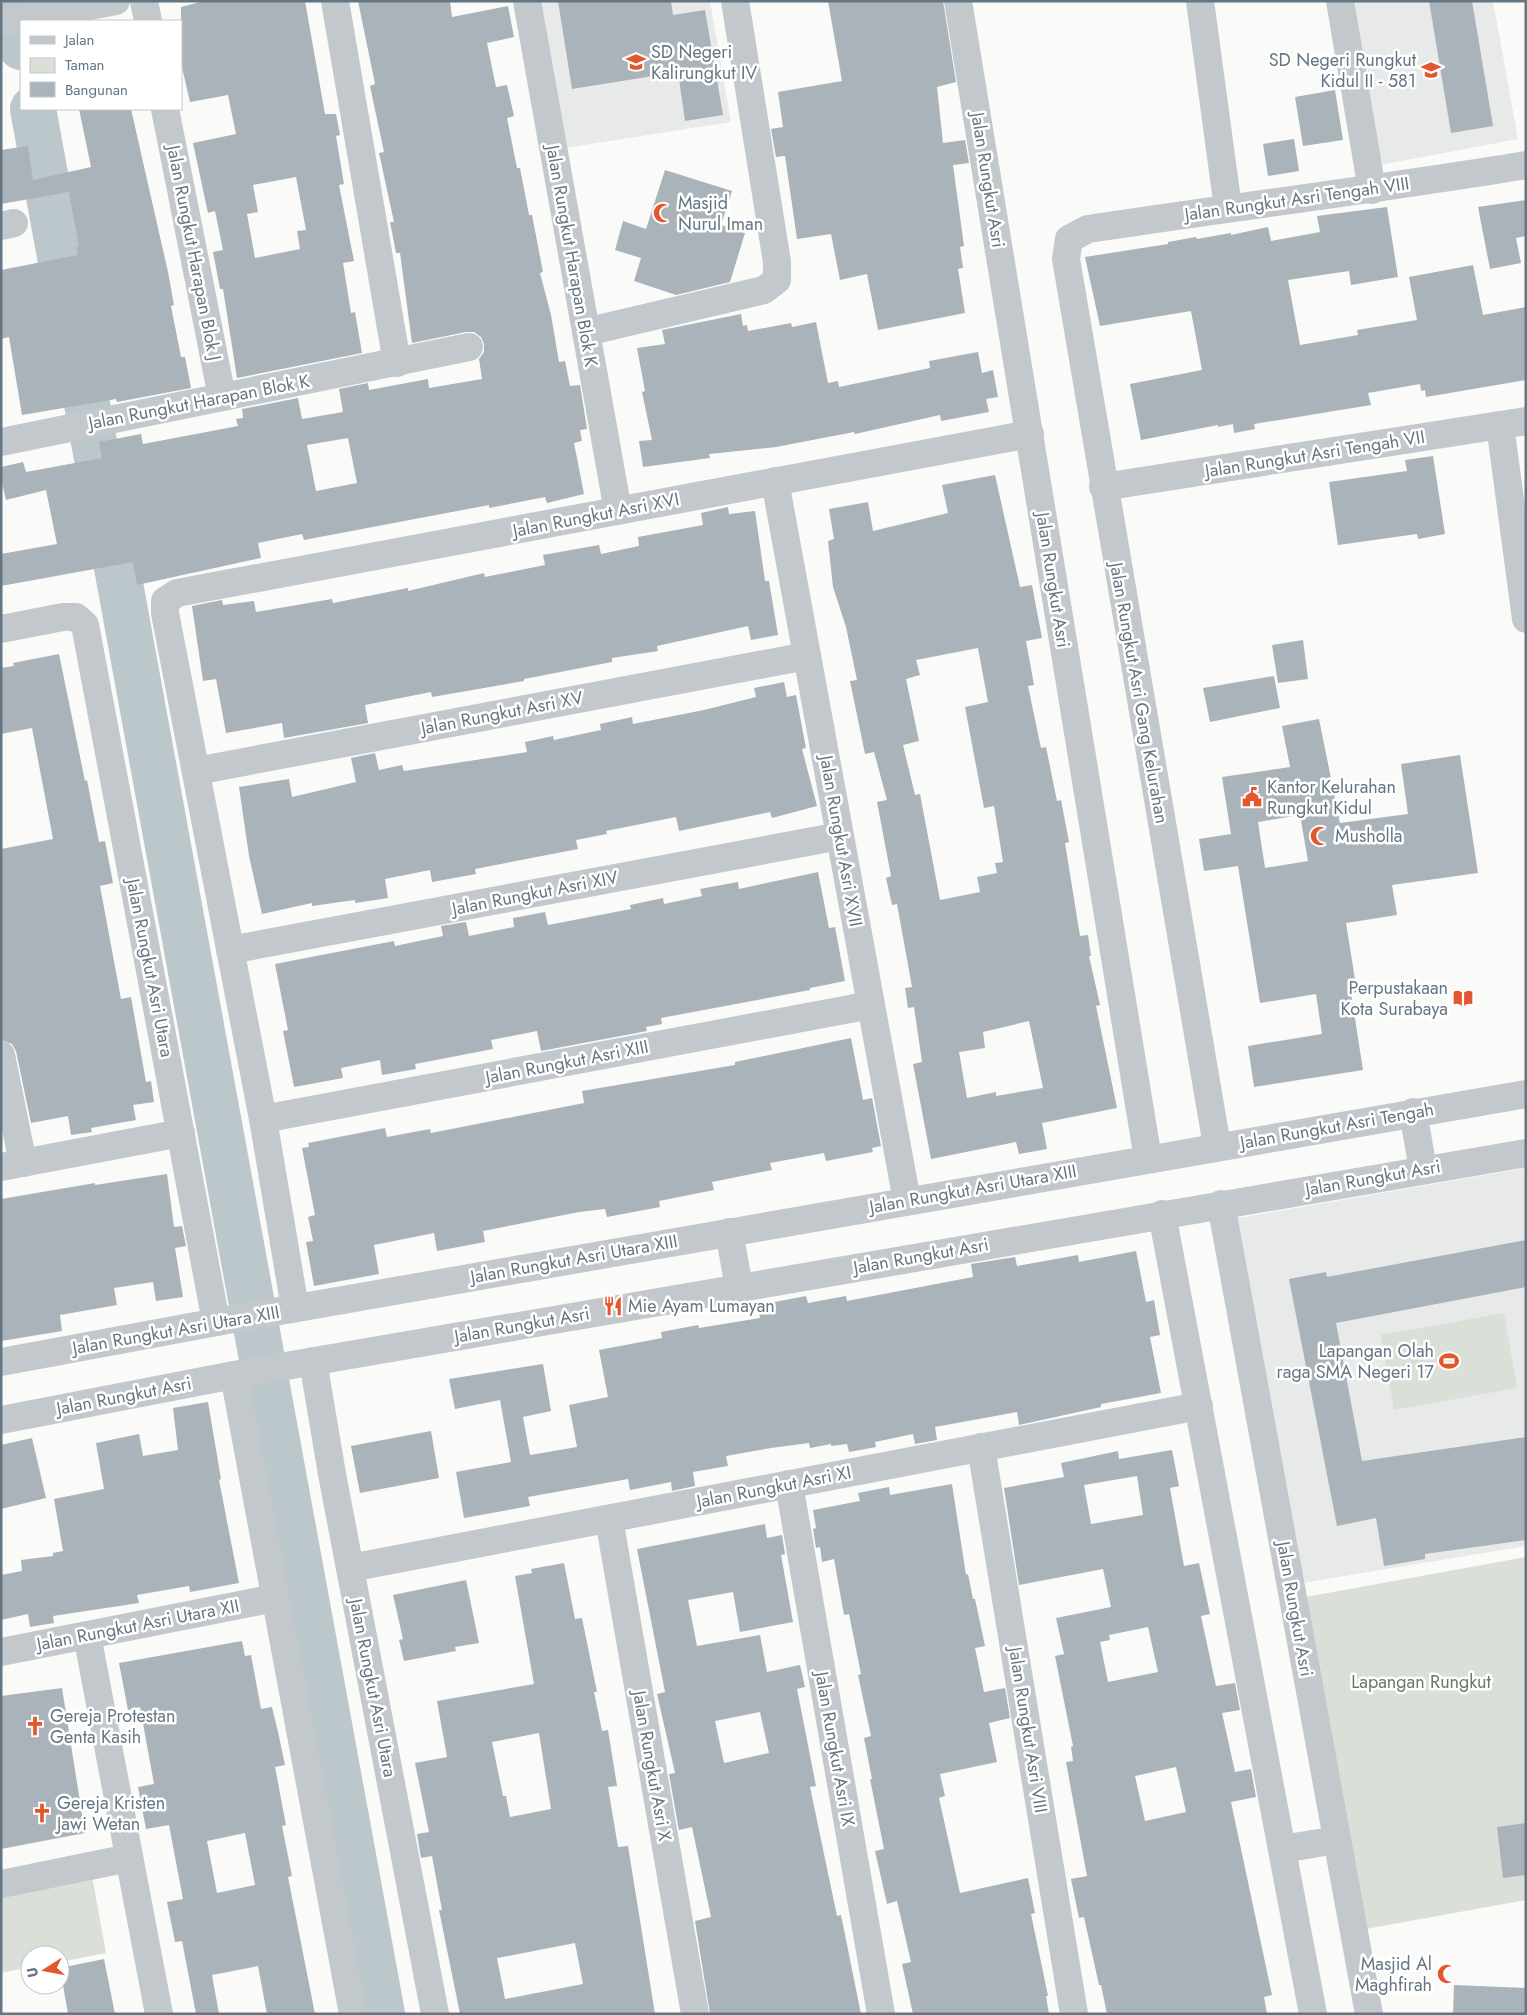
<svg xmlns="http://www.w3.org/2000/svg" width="1527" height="2015" font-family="Jost,sans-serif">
  <rect width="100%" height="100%" fill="#fafaf8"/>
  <g fill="#e8e9e9">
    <polygon points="541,1 710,1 731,122 565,148"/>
    <polygon points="1344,1 1493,1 1518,139 1375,166"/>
    <polygon points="1526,1168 1526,1546 1296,1584 1233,1219"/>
  </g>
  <g fill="#dadfd7">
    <polygon points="1504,1313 1517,1388 1394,1410 1381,1335"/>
    <polygon points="1526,1557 1526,1900 1360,1930 1300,1598"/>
    <polygon points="92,1876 106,1953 60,1962 60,1955 30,1955 30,1967 1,1973 1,1894"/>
  </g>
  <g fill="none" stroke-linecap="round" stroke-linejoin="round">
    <g stroke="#bbc7cb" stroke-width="46">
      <polyline points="13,1 21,47"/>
      <polyline points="33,109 382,2014"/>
    </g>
  </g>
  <g fill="#aab3b9" fill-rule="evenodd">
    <path d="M204,1H305L325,114H336L340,135L336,136L344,184L339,185L354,261L343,263L351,313L355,312L362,353L237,378L223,289H220L213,252L223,250L215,211L208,213L193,143L236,134L228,95L190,102L181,63V7ZM296,177L306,230L297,231L300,249L255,258L247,214L258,212L253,185Z"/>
    <path d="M358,1H450L452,17L508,6L514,37L487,43L496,87L507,85L514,116L507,118L517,168H520L529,215H532L543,272L540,273L551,315L559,362L565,361L570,386L580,385L587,429L580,430L582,441L574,443L584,494L547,503L545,497L489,508V505L304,540L302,534L258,543L261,558L137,585L133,562L1,586V554L57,544L46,490L6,500L1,479V467L23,462L26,472L102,458L99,442L141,434L143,444L238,426L236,419L243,418L242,409L298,398L302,419L343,412L339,389L368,383L369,390L428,379L429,388L482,379L479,359L484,352V344L481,337L474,332H466L412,343L400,253H396L390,222H394L379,153L384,152L370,86L375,84ZM348,438L357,483L316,491L307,445Z"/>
    <polygon points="558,1 671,1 673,15 705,10 723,115 685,121 678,72 572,89"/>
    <polygon points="828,1 943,1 956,82 937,87 943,143 965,140 969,163 953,165 964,246 960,247 963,268 958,269 965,313 878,330 867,274 840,280 831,234 797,239 785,156 776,157 771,129 783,127 778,92 842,81"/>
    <polygon points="1429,1 1472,1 1493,126 1451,133"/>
    <polygon points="1335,90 1343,140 1303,146 1295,97"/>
    <polygon points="79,109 131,109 168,272 174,305 171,306 181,357 185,357 191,388 117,402 116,399 22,415 9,337 1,339 1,270 78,255 76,247 79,247 69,192 1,204 1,150 28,146 33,180 91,167"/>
    <polygon points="1294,139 1299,171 1268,176 1263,144"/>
    <polygon points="665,170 732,191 721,225 745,233 730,282 676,295 634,281 641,258 615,250 623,221 646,229"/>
    <polygon points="1526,200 1526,236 1516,238 1521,263 1490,269 1478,207"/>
    <polygon points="1387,207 1398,277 1351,285 1349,271 1288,280 1300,345 1358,335 1357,330 1417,320 1409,277 1473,265 1483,315 1526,307 1526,380 1426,397 1425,390 1421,391 1420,384 1368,393 1371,405 1254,424 1255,429 1234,433 1233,424 1218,427 1218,425 1141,440 1130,384 1202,370 1191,311 1100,326 1085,257 1168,244 1168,242 1196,237 1197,239 1231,233 1231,235 1268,227 1271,241 1320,232 1317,216"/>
    <polygon points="741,314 743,326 747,325 748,331 791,323 792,327 816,322 828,383 838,381 839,387 930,368 929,361 978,352 982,373 993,370 998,397 986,399 989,412 941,421 940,415 855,434 854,432 776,447 709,454 710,458 643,467 639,441 652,440 642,392 645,391 637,348 665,344 662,330"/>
    <polygon points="1433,456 1445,534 1418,539 1417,534 1338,545 1329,482 1407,471 1405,460"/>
    <path d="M995,475L1020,587L1032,585L1042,638L1026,641L1034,685L1028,686L1041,748L1046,747L1057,801L1061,800L1069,842L1065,843L1080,936L1088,935L1091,956H1089L1100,1005L1096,1006L1117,1108L1042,1123L1047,1149L1019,1154L1016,1142L931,1159L913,1064L922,1062L914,1007L908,1008L905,988L912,987L897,904L892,905L886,878L891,876L877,802L887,800L874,752L865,754L850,681L857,680L846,627L833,587L828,541L834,539L829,509L868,502L873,531L948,513L942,485ZM978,648L988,702L965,707L984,808L994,806L1003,862L995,863L997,873L977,877L980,892L940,900L920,794L915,795L903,745L919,741L906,679L920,675L916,660ZM1029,1021L1043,1088L996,1096V1092L967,1098L959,1052L985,1048L983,1032Z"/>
    <polygon points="728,507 729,514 755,511 765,581 769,581 778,635 751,640 748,626 657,646 658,651 612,658 612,662 524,679 524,681 432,697 431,692 365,705 368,723 284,738 282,723 226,733 216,679 203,681 192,606 222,600 223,605 254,601 256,612 332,599 333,603 408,588 408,591 484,573 485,577 545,565 543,555 599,545 601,554 639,546 638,537 703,525 701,513"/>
    <polygon points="1303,640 1308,679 1278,683 1272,645"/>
    <polygon points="59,654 85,781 87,780 99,842 105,841 113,883 100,886 121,999 131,997 146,1082 151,1081 154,1102 133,1105 136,1120 91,1128 92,1132 71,1135 68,1116 31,1123 16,1051 12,1044 1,1040 1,849 53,839 32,728 1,734 1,668 14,666 13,663"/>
    <polygon points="1274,676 1280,708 1210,722 1203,688"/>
    <polygon points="784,682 787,697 796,695 806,748 802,749 817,806 772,818 770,812 679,831 676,817 606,831 607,834 576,840 578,849 475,869 476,874 432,882 430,870 385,879 388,898 355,903 355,900 312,906 312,903 262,914 249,856 239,787 289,779 292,797 356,782 351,758 375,753 379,770 402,765 404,771 527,752 525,742 553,736 554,740 601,730 600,724 632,717 633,724 704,710 756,697 754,688"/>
    <path d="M1319,719L1340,823L1408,814L1401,764L1460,755L1478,873L1392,885L1397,915L1346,923L1357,992L1351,993L1363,1070L1254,1087L1248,1046L1322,1034L1316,994L1260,1003L1238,866L1204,871L1199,839L1231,834L1222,777L1290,767L1282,726ZM1300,815L1308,861L1265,868L1258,822Z"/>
    <polygon points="818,872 829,928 835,927 845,981 810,988 810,990 661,1018 662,1024 646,1027 647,1031 541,1051 537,1031 491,1040 493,1049 415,1064 416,1069 382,1075 380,1060 341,1068 343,1078 294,1087 283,1031 288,1030 275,964 394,941 395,946 443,936 441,926 466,922 469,936 514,927 513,918 545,912 548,925 631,909 630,905 663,898 664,904 702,896 700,889 738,882 739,889"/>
    <polygon points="851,1038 863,1100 872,1098 881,1146 872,1148 873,1152 826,1161 824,1153 770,1163 772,1170 712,1182 714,1190 659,1201 660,1207 607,1217 605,1209 579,1212 483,1231 485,1242 437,1251 434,1233 374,1245 379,1274 314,1286 306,1242 313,1241 308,1217 315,1215 302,1148 309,1147 308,1143 385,1128 387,1137 430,1129 431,1133 584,1103 582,1091 735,1065 735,1062"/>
    <polygon points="167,1174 174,1227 182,1226 186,1246 175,1248 183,1297 156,1301 153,1282 114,1288 117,1305 60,1315 62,1331 1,1341 1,1199 95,1183 95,1185"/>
    <polygon points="1526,1240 1526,1287 1336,1323 1362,1461 1526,1437 1526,1540 1425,1554 1425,1559 1384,1566 1376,1518 1337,1526 1289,1279 1326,1272 1327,1277"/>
    <polygon points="1136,1251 1146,1302 1154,1300 1160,1335 1150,1337 1161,1393 1101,1404 1101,1407 1019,1425 1017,1412 935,1427 937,1440 915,1444 913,1434 875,1442 876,1447 849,1452 847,1444 831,1446 831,1444 810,1448 809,1443 771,1448 726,1456 728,1466 693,1472 695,1486 672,1491 671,1482 630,1490 628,1479 528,1497 530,1506 464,1518 456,1472 511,1462 500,1400 455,1409 449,1379 543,1364 551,1411 523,1417 530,1455 577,1447 569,1405 608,1397 599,1350 662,1338 661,1332 698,1325 699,1328 760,1318 759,1313 766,1312 764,1304 806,1296 808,1303 846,1296 847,1301 973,1277 971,1264 1015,1257 1017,1266 1078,1255 1079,1262"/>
    <polygon points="208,1402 221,1479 219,1480 239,1583 190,1592 189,1586 137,1595 139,1603 53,1616 54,1623 30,1627 28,1614 1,1620 1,1575 22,1571 21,1560 53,1556 53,1553 63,1551 54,1499 104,1489 96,1443 139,1434 143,1456 178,1450 173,1408"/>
    <polygon points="431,1431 439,1478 360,1493 351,1446"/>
    <polygon points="32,1438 46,1498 1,1509 1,1445"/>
    <path d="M1172,1450L1179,1486L1170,1488L1184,1566L1199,1563L1210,1614L1201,1616L1216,1686L1235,1683L1240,1710L1222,1713L1235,1772L1251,1769L1256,1797L1231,1802L1272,1995L1264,1997L1267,2014H1107L1101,1985H1099L1084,1917L1079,1918L1071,1879L1087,1876L1066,1762L1073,1761L1071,1747L1073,1746L1055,1656L1064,1654L1056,1618L1111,1607L1103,1569L1019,1585L1004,1488L1064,1477L1061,1463L1118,1451L1119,1459ZM1137,1476L1143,1515L1091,1524L1084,1485ZM1148,1627L1158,1672L1108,1682L1100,1642L1110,1640L1109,1635ZM1176,1767L1186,1812L1145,1821L1135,1776Z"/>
    <polygon points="952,1484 966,1575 968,1574 973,1599 975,1599 985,1646 975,1648 984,1692 1005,1688 1010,1718 989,1723 997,1762 940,1774 945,1796 939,1798 960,1893 1028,1878 1035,1913 1031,1914 1048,1996 1046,1996 1049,2014 913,2014 902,1964 911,1962 897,1901 887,1904 875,1851 884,1849 870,1779 872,1779 864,1738 871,1736 858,1675 861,1674 849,1614 844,1615 834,1559 822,1562 820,1547 816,1548 813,1529 816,1528 813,1510 860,1501 858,1493 889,1487 890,1495"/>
    <path d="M765,1524L767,1538L782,1535L785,1554L781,1555L793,1622L740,1632L733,1592L688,1600L697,1646L760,1635L767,1672L800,1665L805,1687L797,1689L816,1786L810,1787L837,1916L841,1915L861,2014H710L695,1921L711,1917L692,1827L679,1830L678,1825L669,1774L675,1773L657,1694L665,1692L637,1549ZM760,1712L769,1753L724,1763L715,1721Z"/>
    <path d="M564,1563L575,1619L582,1618L597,1692H594L602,1731L608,1730L617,1786L608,1787L618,1847L628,1846L655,2014H460L439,1910H442L432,1856L421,1858L417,1834L429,1832L415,1763L447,1757L437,1701L534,1684L515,1576L532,1573L531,1569ZM539,1733L551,1809L510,1817L506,1796H503L492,1742ZM575,1943L583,1984L505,1999L497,1958Z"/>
    <polygon points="466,1580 479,1643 455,1647 456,1651 404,1661 399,1640 403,1639 393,1595"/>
    <path d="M242,1641L245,1656L251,1655L261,1709L272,1707L278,1732L285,1765L275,1767L286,1825L282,1826L292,1876L288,1877L315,2014H267L258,1966L212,1975L219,2014H196L182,1941L175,1942L167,1902L183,1899L169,1825L146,1829L138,1787L154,1784L140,1707L128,1710L119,1663ZM245,1833L255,1885L217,1893L207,1841Z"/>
    <polygon points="62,1688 85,1833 1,1849 1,1696"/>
    <polygon points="1526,1823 1526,1875 1503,1878 1497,1827"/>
    <polygon points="104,1959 115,2014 68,2014 60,1968"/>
    <polygon points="1454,1985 1526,1988 1526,2014 1453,2014"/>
  </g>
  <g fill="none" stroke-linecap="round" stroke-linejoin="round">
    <g stroke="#c3c8cc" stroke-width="28">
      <polyline points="144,1 148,21"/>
      <polyline points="335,1 397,363"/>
      <polyline points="527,1 618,511"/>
      <polyline points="958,1 1148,1159"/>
      <polyline points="1200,1 1228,208"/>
      <polyline points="1340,1 1372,190"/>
      <polyline points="1,23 116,1"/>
      <polyline points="165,109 222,397"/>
      <polyline points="1,226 14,223"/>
      <polyline points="586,332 764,290 777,280 777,262 735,1"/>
      <polyline points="1500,425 1526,619"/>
      <polyline points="1,442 469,347"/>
      <polyline points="775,481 907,1201"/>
      <polyline points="1103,487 1526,421"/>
      <polyline points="1,629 63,617 76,617 85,625 216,1322"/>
      <polyline points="196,771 807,656"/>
      <polyline points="230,950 840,836"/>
      <polyline points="1,1055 23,1163"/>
      <polyline points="1413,1112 1423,1169"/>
      <polyline points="263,1119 871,1005"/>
      <path d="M1217,1146L1066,259L1069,239L1088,229C1234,207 1380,189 1526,165"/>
      <polyline points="1,1167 181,1133"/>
      <polyline points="1221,1204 1369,2014"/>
      <polyline points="1162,1214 1313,2014"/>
      <polyline points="729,1232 739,1287"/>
      <polyline points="295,1308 263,1119 165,613 165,601 177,593 1030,434"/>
      <polyline points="313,1361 332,1474 435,2014"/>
      <polyline points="1,1362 228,1320 1526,1094"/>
      <polyline points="234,1375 353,2014"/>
      <polyline points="1,1420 234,1375 1526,1153"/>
      <polyline points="981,1447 1074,2014"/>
      <polyline points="789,1484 881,2014"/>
      <polyline points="609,1519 695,2014"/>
      <polyline points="350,1568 1199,1406"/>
      <polyline points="87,1635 159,2014"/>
      <polyline points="1,1652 275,1598"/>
      <polyline points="1282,1849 1337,1840"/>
      <polyline points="1,1884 129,1858"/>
    </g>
  </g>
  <defs>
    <symbol id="school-bare" viewBox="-9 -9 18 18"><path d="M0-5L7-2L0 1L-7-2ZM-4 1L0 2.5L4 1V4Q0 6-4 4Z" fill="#e4572e" stroke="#fff" stroke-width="2.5" paint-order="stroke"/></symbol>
    <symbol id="mosque-bare" viewBox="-9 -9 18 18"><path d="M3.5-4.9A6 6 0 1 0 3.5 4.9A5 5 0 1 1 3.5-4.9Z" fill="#e4572e" stroke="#fff" stroke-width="2.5" paint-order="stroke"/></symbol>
    <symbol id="civic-bare" viewBox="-9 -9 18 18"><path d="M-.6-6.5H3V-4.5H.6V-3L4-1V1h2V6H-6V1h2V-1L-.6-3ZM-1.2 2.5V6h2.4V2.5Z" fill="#e4572e" stroke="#fff" stroke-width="2.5" paint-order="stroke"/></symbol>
    <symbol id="library-bare" viewBox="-9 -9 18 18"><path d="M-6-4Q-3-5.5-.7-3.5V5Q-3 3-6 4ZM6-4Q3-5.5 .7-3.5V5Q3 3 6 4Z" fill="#e4572e" stroke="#fff" stroke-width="2.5" paint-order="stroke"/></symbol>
    <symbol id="restaurant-bare" viewBox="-9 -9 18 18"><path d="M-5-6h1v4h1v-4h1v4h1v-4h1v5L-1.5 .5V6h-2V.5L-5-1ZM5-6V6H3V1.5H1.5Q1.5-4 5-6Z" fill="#e4572e" stroke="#fff" stroke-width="2.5" paint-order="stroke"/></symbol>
    <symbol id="stadium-bare" viewBox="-9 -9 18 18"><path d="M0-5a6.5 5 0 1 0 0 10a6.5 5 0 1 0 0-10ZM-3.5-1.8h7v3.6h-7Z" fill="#e4572e" stroke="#fff" stroke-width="2.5" paint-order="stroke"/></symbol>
    <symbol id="church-bare" viewBox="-9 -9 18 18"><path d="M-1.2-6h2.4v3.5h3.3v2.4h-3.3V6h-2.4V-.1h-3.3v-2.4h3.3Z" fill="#e4572e" stroke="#fff" stroke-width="2.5" paint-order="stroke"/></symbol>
  </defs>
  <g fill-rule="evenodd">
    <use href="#school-bare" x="622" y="48" width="28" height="28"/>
    <use href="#school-bare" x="1417" y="56" width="28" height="28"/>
    <use href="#mosque-bare" x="649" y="199" width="28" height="28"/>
    <use href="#civic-bare" x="1238" y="783" width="28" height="28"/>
    <use href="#mosque-bare" x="1306" y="822" width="28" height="28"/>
    <use href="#library-bare" x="1449" y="984" width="28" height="28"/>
    <use href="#restaurant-bare" x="599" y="1292" width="28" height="28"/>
    <use href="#stadium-bare" x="1435" y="1347" width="28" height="28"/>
    <use href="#church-bare" x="21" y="1712" width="28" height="28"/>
    <use href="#church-bare" x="28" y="1799" width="28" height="28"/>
    <use href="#mosque-bare" x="1433" y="1960" width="28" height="28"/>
  </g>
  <g text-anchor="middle" stroke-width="5" stroke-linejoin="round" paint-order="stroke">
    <g font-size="18" fill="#657683" stroke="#fff" text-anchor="start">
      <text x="651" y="58">SD Negeri<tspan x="651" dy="21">Kalirungkut IV</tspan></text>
      <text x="1416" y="66" text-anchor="end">SD Negeri Rungkut<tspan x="1416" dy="21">Kidul II - 581</tspan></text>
      <text x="678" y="209">Masjid<tspan x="678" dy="21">Nurul Iman</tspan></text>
      <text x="1267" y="793">Kantor Kelurahan<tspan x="1267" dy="21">Rungkut Kidul</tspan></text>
      <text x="1335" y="842">Musholla</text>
      <text x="1448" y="994" text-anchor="end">Perpustakaan<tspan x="1448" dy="21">Kota Surabaya</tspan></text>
      <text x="628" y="1312">Mie Ayam Lumayan</text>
      <text x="1434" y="1357" text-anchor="end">Lapangan Olah<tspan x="1434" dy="21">raga SMA Negeri 17</tspan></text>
      <text x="50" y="1722">Gereja Protestan<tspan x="50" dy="21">Genta Kasih</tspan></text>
      <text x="57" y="1809">Gereja Kristen<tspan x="57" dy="21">Jawi Wetan</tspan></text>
      <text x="1432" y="1970" text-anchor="end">Masjid Al<tspan x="1432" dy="21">Maghfirah</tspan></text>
    </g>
    <g font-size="18" fill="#657683" stroke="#fff">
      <text transform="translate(988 180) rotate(81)" y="6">Jalan Rungkut Asri</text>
      <text transform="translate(1297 199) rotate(-8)" y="6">Jalan Rungkut Asri Tengah VIII</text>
      <text transform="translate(194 253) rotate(79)" y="6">Jalan Rungkut Harapan Blok J</text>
      <text transform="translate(572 256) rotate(80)" y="6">Jalan Rungkut Harapan Blok K</text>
      <text transform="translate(199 402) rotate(-11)" y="6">Jalan Rungkut Harapan Blok K</text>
      <text transform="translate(1315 454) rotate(-9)" y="6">Jalan Rungkut Asri Tengah VII</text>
      <text transform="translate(596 515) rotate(-11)" y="6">Jalan Rungkut Asri XVI</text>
      <text transform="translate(1053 580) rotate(81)" y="6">Jalan Rungkut Asri</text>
      <text transform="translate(1139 693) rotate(80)" y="6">Jalan Rungkut Asri Gang Kelurahan</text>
      <text transform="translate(502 713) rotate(-11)" y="6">Jalan Rungkut Asri XV</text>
      <text transform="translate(841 841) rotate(80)" y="6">Jalan Rungkut Asri XVII</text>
      <text transform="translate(535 893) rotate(-11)" y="6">Jalan Rungkut Asri XIV</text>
      <text transform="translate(150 968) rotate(79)" y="6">Jalan Rungkut Asri Utara</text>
      <text transform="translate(567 1062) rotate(-11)" y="6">Jalan Rungkut Asri XIII</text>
      <text transform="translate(1337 1126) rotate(-10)" y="6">Jalan Rungkut Asri Tengah</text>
      <text transform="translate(1373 1178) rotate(-10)" y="6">Jalan Rungkut Asri</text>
      <text transform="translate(973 1189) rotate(-10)" y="6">Jalan Rungkut Asri Utara XIII</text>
      <text transform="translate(921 1256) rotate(-10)" y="6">Jalan Rungkut Asri</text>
      <text transform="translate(574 1259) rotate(-10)" y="6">Jalan Rungkut Asri Utara XIII</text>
      <text transform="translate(522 1325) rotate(-10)" y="6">Jalan Rungkut Asri</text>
      <text transform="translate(176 1330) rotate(-10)" y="6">Jalan Rungkut Asri Utara XIII</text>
      <text transform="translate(124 1396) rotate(-11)" y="6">Jalan Rungkut Asri</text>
      <text transform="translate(774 1487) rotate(-11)" y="6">Jalan Rungkut Asri XI</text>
      <text transform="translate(1295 1609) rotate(80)" y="6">Jalan Rungkut Asri</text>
      <text transform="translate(138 1625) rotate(-11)" y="6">Jalan Rungkut Asri Utara XII</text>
      <text transform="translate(373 1688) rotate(79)" y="6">Jalan Rungkut Asri Utara</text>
      <text transform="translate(1028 1730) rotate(81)" y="6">Jalan Rungkut Asri VIII</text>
      <text transform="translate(835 1749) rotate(80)" y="6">Jalan Rungkut Asri IX</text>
      <text transform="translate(652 1766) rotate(80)" y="6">Jalan Rungkut Asri X</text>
    </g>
    <g font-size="18" fill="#687a64" stroke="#fff">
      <text x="1421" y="1688">Lapangan Rungkut</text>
    </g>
  </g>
  <rect width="1527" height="2015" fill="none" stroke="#657683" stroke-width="5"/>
  <rect x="20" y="20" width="162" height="90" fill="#ffffff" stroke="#c1c8cd"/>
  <rect x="30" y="36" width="25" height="8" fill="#c3c8cc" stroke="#c1c8cd"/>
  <text x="65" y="45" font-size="15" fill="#657683">Jalan</text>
  <rect x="30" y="58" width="25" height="15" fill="#dadfd7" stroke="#c1c8cd"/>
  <text x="65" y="70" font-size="15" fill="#657683">Taman</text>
  <rect x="30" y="82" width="25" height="15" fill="#aab3b9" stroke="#c1c8cd"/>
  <text x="65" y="95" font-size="15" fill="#657683">Bangunan</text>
  <g transform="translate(45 1970) rotate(259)"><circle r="24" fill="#ffffff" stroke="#c1c8cd"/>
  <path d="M0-4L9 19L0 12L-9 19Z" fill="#e4572e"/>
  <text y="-8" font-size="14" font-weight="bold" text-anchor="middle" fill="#657683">U</text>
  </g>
</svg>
